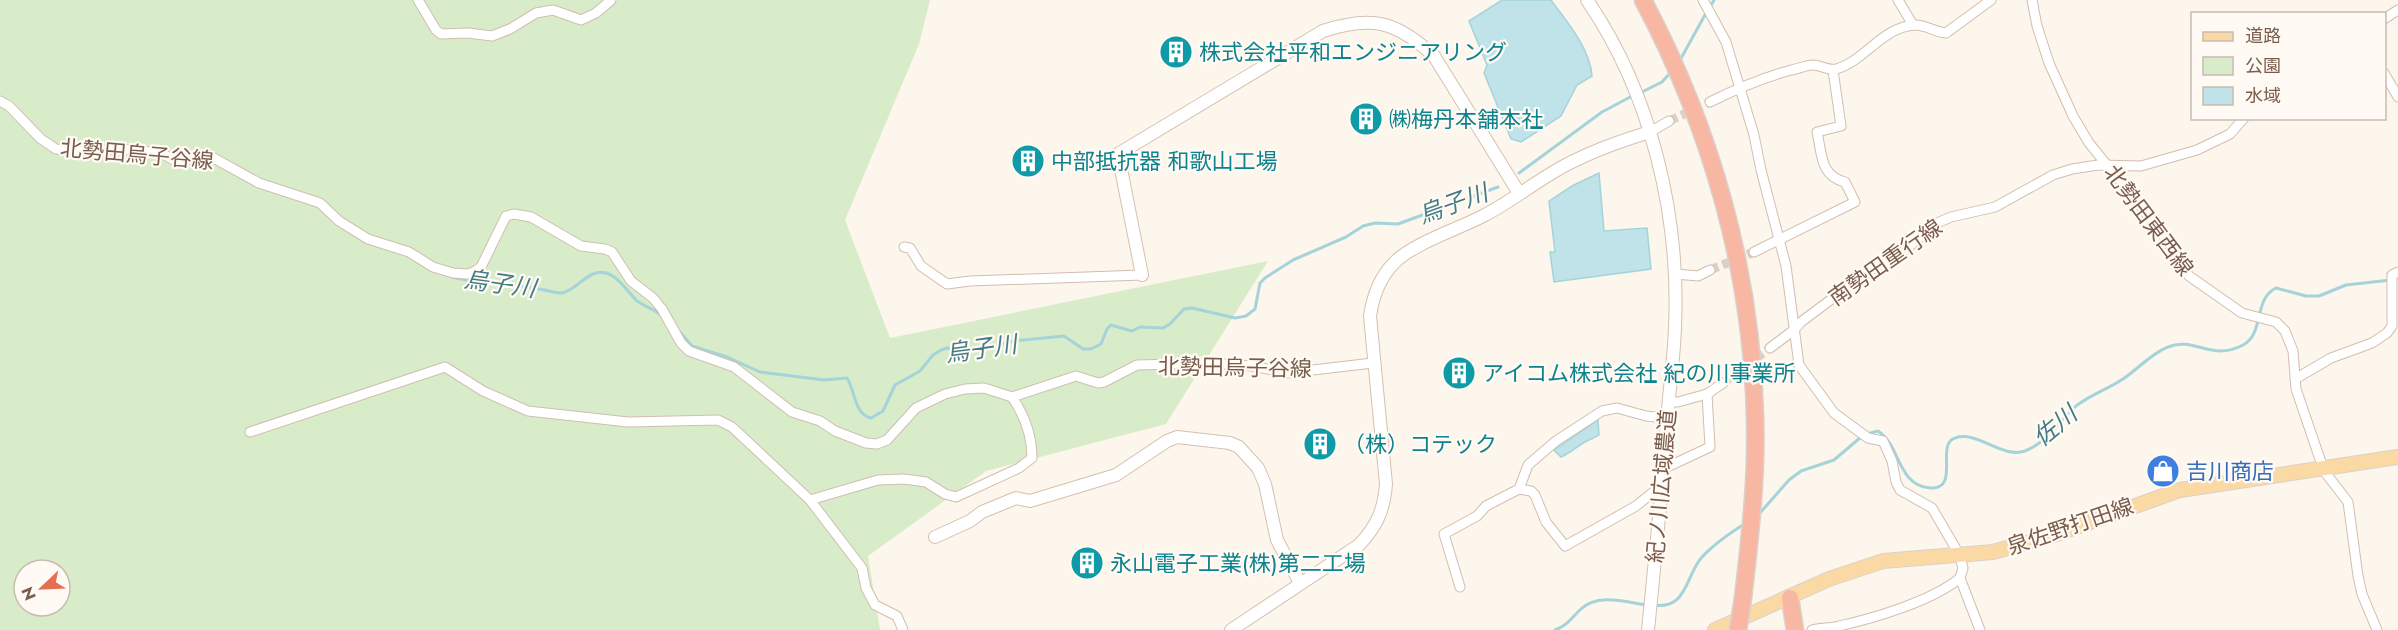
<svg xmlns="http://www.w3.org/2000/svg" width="2398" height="630" font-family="Jost,'Noto Sans JP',sans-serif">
  <rect width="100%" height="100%" fill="#fdf6ec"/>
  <path fill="#d8ecc9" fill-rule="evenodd" d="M0,0H930L919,44L845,220L890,338L1268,261L1166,424L986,471L868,556L880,630H0ZM24,570H60V606H24Z"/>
  <g fill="#bfe3e8" stroke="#a5d3da" stroke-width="1.5">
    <path d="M1502,0H1551C1567,22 1590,48 1592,76L1577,85L1561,116L1521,142L1511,139L1484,73L1487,65L1469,21Z"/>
    <polygon points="1599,173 1604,231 1647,228 1651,269 1554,282 1550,252 1555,252 1549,201 1572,186"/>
    <path d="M1598,420L1599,435C1595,438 1590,439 1585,442C1576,447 1571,453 1561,457L1554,450Z"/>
  </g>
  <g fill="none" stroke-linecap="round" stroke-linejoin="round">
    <g stroke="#a5d3da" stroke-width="3">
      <polyline points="1710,7 1714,0"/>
      <polyline points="1679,62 1706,13"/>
      <polyline points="1640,93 1662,82 1671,72"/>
      <polyline points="1519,173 1602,112 1634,95"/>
      <path d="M452,277C481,284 510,284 539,289C547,290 555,293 562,293C573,291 583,278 593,274C613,265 626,291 637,301C644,306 654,309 661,315"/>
      <path d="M680,332L692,346L727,357L760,372L824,380L847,378C855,390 854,414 871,418L883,411L895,385L920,371L933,355L941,350L947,348L960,351L985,349L1014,341L1064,336L1083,349H1091L1101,344L1107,329L1111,325L1132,331L1140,327L1163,328L1170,324L1184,309L1192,308L1235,318L1246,316L1255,309L1260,283L1265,278L1293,260L1346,237L1363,226L1375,223L1398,224L1498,187"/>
      <path d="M1867,434L1878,431C1901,446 1897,485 1930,488C1961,490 1935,444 1955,438C1977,430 2002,459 2025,451C2048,442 2059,421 2076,406C2090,395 2108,389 2123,379C2138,369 2152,353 2168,347C2194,336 2212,362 2243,345C2265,333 2253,299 2276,288L2306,296H2319L2346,285L2391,280"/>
      <polyline points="1759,514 1789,480 1801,471 1834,460 1861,437"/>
      <path d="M1653,605C1688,610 1685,576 1702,557C1715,543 1730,533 1746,523"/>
      <path d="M1555,630C1567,626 1572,617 1581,609C1598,593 1625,602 1647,605"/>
    </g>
    <g stroke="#dcd0c4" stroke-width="9" stroke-dasharray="9 4.5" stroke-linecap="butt">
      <polyline points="1669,121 1710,102"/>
      <polyline points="1710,270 1754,252"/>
      <polyline points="1723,383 1770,348"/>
    </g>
    <defs>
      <g id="street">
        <polyline points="418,0 436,30 441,34 468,33 492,36 510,29 536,13 553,10 581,20 596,13 611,0"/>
        <polyline points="1703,0 1726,42 1754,135 1761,170 1786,266 1799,365 1834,413 1868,438 1883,441 1892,461 1896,482 1900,490 1932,508 1959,554 1963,568 1960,578 1980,630"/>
        <polyline points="1898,0 1913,25"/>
        <polyline points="2032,0 2037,26 2049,63 2073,116 2089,143 2160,230 2189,276 2242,313 2276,322 2285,331 2293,351 2296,389 2324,471 2348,502 2358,576 2362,594 2377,630"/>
        <polyline points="2384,19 2398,10"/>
        <polyline points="2384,73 2398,97"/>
        <polyline points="0,101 9,106 41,139 56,149 72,151 122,149 161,153 174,160 184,161 200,156 210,156 259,183 320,203 339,221 368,239 409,252 433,267 453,273 467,274 474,272 481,267 506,216 514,214 531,217 581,246 605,249 612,252 631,281 653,298 662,309 681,343 689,351 734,367 792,412 820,421 835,431 866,443 877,444 887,440 916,408 945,394 965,389 984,388 1012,397 1076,376 1098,383 1104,382 1137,365 1212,363 1252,366 1287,373 1373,363"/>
        <path d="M1710,102C1736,89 1762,78 1791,70C1798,69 1806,65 1813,65C1821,65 1828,71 1836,69C1865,61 1882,27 1915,25C1927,25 1934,32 1946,33L1991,0"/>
        <polyline points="1650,132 1669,121"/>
        <polyline points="904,247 910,248 921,266 947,284 970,281 1142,275"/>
        <path d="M1754,252L1855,202L1845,182C1820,176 1822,154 1817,132L1841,126L1833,70"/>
        <polyline points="1675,274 1698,276 1710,270"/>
        <polyline points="1770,348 1794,330 1801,322 1869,271 1899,255 1937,223 1951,217 1995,207 2053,175 2072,169 2098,165 2141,166 2197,150 2230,134 2244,118"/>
        <polyline points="2295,379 2331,358 2372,343 2387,333 2392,326 2392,275 2398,272"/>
        <polyline points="1669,402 1678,402 1707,394"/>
        <polyline points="250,432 445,367 483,391 528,411 628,422 718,420 732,427 810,500 862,568 866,588 875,605 897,616 903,630"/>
        <polyline points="1663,469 1710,447 1707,394 1723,383"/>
        <polyline points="1519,489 1531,491 1535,495 1546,522 1565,546 1636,506 1662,485"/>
        <path d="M810,500L878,480L904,479L926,482L945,494L956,497L1019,468L1032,458C1032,435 1025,416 1012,397"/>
        <polyline points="1460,587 1444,534 1477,516 1486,506 1519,489 1528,465 1556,441 1602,411 1617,408 1646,416 1667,418"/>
        <path d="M1812,630C1820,628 1831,628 1839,626C1875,618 1932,601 1960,578"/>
      </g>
      <g id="secondary">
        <path d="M1587,0C1651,93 1680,215 1675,327C1674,359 1669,391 1667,422C1662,492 1655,561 1648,630"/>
        <path d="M1142,275L1118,154L1323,31C1372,15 1396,21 1434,56L1519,193"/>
        <polyline points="935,537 970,521 982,512 1016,498 1030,501 1116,475 1167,441 1177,437 1230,443 1239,447 1258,468 1265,484 1277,540 1300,583"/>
        <path d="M1231,630L1359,545C1377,526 1384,510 1386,484L1370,316C1373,296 1379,278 1394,263C1412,244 1458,229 1483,216C1511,202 1536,181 1564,166C1592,151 1620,141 1650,132"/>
      </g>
      <polyline id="primary" points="1715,630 1829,579 1883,561 1993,552 2051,536 2180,490 2398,457"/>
      <g id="highway">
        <path d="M1643,0C1711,128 1752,271 1755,417C1757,477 1750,538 1743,598"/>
        <polyline points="1790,598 1795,630"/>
      </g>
    </defs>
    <use href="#street" stroke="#d1beb0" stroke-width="11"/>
    <use href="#secondary" stroke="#d6c0b0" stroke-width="14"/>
    <use href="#primary" stroke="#dad1cd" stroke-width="16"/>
    <use href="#highway" stroke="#dad1cd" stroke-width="19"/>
    <use href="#street" stroke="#fff" stroke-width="9"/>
    <use href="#secondary" stroke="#fff" stroke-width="12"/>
    <use href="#primary" stroke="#fbd9a5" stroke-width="14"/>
    <use href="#highway" stroke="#f7b7a3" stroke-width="16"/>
    <defs>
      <polyline id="highway-bridge" points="1738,630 1743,598"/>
    </defs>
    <use href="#highway-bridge" stroke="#dad1cd" stroke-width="19" stroke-linecap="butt"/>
    <use href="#highway-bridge" stroke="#f7b7a3" stroke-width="16"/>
  </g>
  <defs>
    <symbol id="building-disc" viewBox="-11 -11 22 22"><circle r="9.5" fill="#0f9aa8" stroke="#fffaf3"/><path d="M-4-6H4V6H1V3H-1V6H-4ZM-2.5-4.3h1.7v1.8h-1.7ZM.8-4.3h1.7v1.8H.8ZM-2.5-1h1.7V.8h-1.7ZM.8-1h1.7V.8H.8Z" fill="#fff"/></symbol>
    <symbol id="shop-disc" viewBox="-11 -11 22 22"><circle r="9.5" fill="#3f7fe0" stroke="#fffaf3"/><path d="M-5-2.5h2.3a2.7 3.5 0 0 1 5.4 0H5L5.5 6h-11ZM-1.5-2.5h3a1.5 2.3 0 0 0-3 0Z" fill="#fff"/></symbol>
  </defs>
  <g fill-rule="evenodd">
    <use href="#building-disc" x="1157" y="33" width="38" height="38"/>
    <use href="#building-disc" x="1347" y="100" width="38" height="38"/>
    <use href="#building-disc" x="1009" y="142" width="38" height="38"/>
    <use href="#building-disc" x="1440" y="354" width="38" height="38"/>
    <use href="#building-disc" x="1301" y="425" width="38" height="38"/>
    <use href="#shop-disc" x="2144" y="452" width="38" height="38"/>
    <use href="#building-disc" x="1068" y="544" width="38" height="38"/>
  </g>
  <g text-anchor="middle" stroke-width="4.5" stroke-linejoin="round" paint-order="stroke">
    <g font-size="22" fill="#0d838f" stroke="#fffaf3" text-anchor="start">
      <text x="1199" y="60">株式会社平和エンジニアリング</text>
      <text x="1389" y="127">㈱梅丹本舗本社</text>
      <text x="1051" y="169">中部抵抗器 和歌山工場</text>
      <text x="1482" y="381">アイコム株式会社 紀の川事業所</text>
      <text x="1343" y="452">（株）コテック</text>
      <text x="1110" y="571">永山電子工業(株)第二工場</text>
    </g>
    <g font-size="22" fill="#7a5c4d" stroke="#fffaf3">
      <text transform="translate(137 154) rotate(5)" y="8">北勢田烏子谷線</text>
      <text transform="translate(2149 220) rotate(53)" y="8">北勢田東西線</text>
      <text transform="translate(1885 262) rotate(-35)" y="8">南勢田重行線</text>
      <text transform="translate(1235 367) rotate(1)" y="8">北勢田烏子谷線</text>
      <text transform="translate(1661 486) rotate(-85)" y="8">紀ノ川広域農道</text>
      <text transform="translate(2070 526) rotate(-19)" y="8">泉佐野打田線</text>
    </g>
    <g font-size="22" fill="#366cbe" stroke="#fffaf3" text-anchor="start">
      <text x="2186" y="479">吉川商店</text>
    </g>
    <g font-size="24" font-style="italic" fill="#437c86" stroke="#fffaf3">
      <text transform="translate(1453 204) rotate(-20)" y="8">烏子川</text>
      <text transform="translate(500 284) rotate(8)" y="8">烏子川</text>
      <text transform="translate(981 349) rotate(-8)" y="8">烏子川</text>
      <text transform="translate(2055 426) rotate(-40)" y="8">佐川</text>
    </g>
  </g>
  <rect x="2191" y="12" width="195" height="108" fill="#fffaf3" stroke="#cabbb1" stroke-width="1.5"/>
  <rect x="2203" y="32" width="30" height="9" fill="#fbd9a5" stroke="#cabbb1" stroke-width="1.5"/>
  <text x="2245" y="42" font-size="18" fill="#7a5c4d">道路</text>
  <rect x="2203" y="57" width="30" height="18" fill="#d8ecc9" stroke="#cabbb1" stroke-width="1.5"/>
  <text x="2245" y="72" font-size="18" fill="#7a5c4d">公園</text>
  <rect x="2203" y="87" width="30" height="18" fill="#bfe3e8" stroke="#cabbb1" stroke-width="1.5"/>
  <text x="2245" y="102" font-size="18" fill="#7a5c4d">水域</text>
  <g transform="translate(42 588) rotate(247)"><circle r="28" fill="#fffaf3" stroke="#cabbb1" stroke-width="1.5"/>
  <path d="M0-4.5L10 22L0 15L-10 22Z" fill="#e76f51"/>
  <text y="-9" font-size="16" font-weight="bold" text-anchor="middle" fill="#7a5c4d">N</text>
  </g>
</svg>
